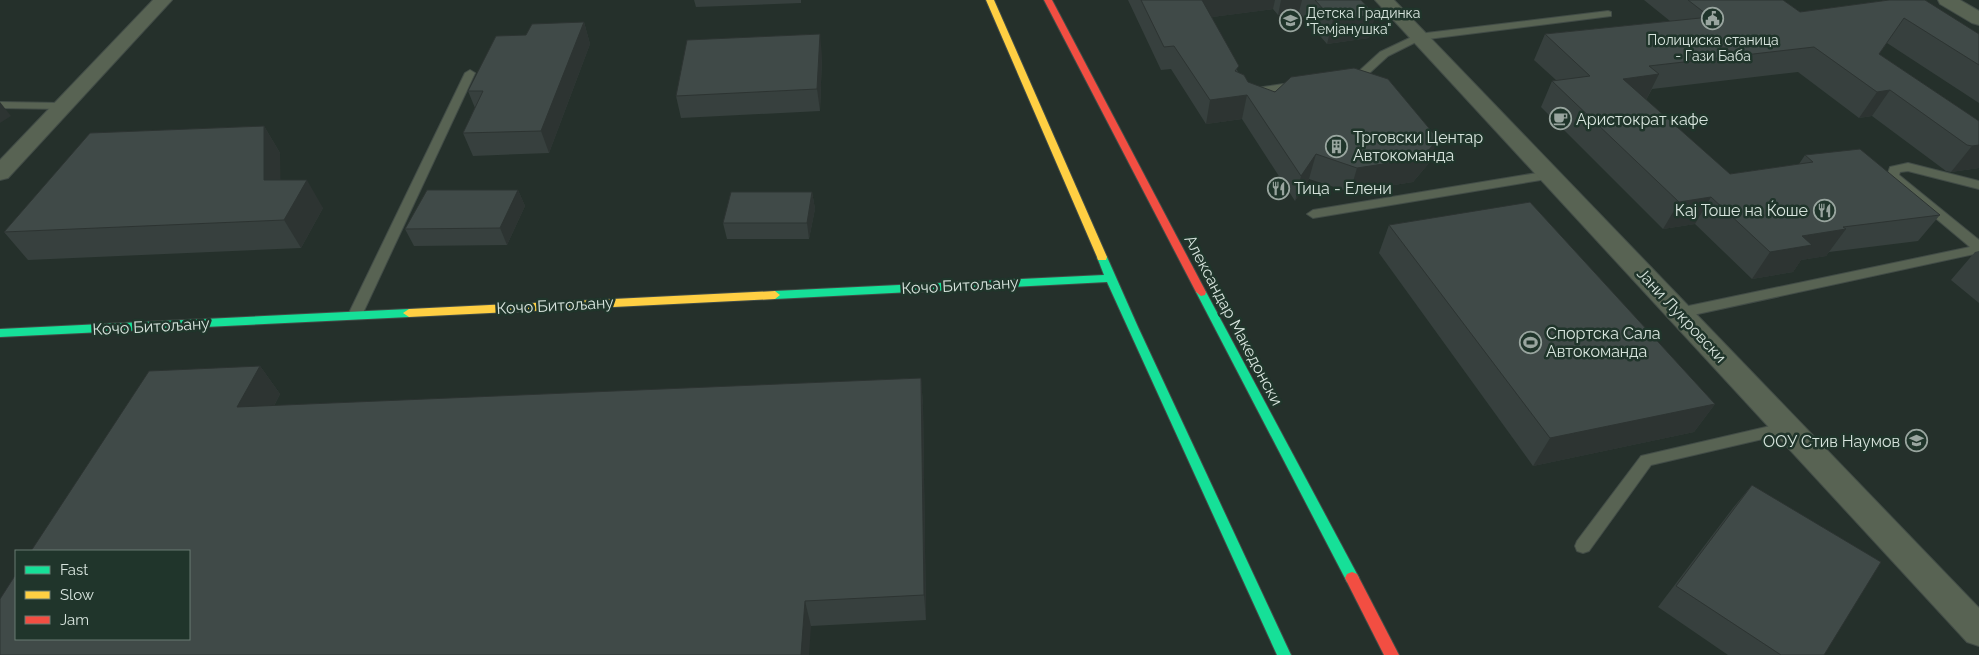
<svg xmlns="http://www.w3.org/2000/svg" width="1979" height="655" font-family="Raleway,sans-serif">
  <rect width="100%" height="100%" fill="#25302b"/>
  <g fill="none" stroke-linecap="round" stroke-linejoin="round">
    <defs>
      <g id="lane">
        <polygon points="1608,11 1611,12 1611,16 1420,40 1388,56 1364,78 1348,81 1343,78 1344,76 1357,73 1380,52 1418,34"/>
        <polygon points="470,70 475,73 362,315 360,318 350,318 348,315 465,73"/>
        <polygon points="1297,82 1302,85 1301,87 1249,95 1244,92 1249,89"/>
        <polygon points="0,102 62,103 68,106 62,109 0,108"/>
        <polygon points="1908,163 1979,181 1979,189 1908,171 1900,172 1899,175 1979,240 1979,253 1679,318 1674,316 1672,313 1674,310 1679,308 1970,247 1889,179 1887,176 1890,167"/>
        <polygon points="1549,171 1555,175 1553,178 1313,218 1307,214 1313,210"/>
        <polygon points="1788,422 1793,424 1795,428 1793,432 1651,465 1589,551 1583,553 1577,551 1575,546 1577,541 1641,456"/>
      </g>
      <g id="street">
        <polygon points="153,0 172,0 8,178 0,180 0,160"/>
        <polygon points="1375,0 1394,0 1979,608 1979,646 1967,642"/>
        <polygon points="1938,0 1960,0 1979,11 1979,25 1972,23 1940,4"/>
      </g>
      <g id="fast">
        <polygon points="1102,253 1107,257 1138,327 1291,655 1277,655 1107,282 775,299 770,295 775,291 1104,275 1097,257"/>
        <polygon points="1201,288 1206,292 1357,574 1359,578 1357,582 1352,584 1347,582 1196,292"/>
        <polygon points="409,309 415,313 409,317 0,337 0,329"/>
      </g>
      <g id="slow">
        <polygon points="986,0 994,0 1107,257 1106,260 1098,260 1097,257"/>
        <polygon points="775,291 780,295 775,299 409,317 403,313 409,309"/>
      </g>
      <g id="jam">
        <polygon points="1044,0 1052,0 1206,292 1205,295 1201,296 1196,292"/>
        <polygon points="1352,572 1357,574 1399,655 1384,655 1345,578 1347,574"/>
      </g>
    </defs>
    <use href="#lane" stroke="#424c47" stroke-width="2"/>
    <use href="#street" stroke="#424c47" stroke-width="2"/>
    <use href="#fast" stroke="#424c47" stroke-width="2"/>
    <use href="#slow" stroke="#424c47" stroke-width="2"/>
    <use href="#jam" stroke="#424c47" stroke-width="2"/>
    <use href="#lane" fill="#586353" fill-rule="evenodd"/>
    <use href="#street" fill="#586353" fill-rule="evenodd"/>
    <use href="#fast" fill="#16e098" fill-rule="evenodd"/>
    <use href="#slow" fill="#ffcf43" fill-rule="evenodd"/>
    <use href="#jam" fill="#f24e42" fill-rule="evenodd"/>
  </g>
  <g fill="#37403e">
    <polygon points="694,0 801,0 801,3 696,7"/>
    <polygon points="1128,0 1361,0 1375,15 1369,38 1327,44 1299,12 1278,15 1273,9 1212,17 1238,72 1248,82 1429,163 1413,182 1350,192 1309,179 1295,201 1242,119 1206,124 1171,69 1161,70"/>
    <polygon points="1644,0 1783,0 1800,12 1889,0 1979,34 1979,103 1887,43 1879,54 1979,121 1979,168 1951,172 1946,171 1872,116 1859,118 1798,72 1652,89 1646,100 1730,174 1799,164 1805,155 1940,215 1918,241 1829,252 1826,256 1801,260 1793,272 1752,279 1695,224 1663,229 1541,107 1552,81 1556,80 1534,60 1545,34 1670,21"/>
    <polygon points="584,22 590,44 549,153 473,156 463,133 475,108 468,91 526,35"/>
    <polygon points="822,56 820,111 681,118 676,96"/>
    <polygon points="264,126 280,153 280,180 323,208 301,248 28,260 4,232"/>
    <polygon points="518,190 525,206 507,245 414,246 405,229"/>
    <polygon points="812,192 815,209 809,239 727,239 723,223"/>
    <polygon points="1389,225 1715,404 1694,432 1533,466 1379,253"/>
    <polygon points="1979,251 1979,303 1951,280 1975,252"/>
    <polygon points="260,366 280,394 274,406 921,378 923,406 926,620 811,626 0,655"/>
    <polygon points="1752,485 1824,655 1728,655 1658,607 1733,508"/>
  </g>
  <g fill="#2d3432">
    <polygon points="1200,0 1275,0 1273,9 1197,19"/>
    <polygon points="1281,0 1302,0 1299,12 1278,15"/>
    <polygon points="1375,15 1369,38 1327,44 1333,20"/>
    <polygon points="584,22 590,44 549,153 541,131"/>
    <polygon points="820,34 822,56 820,111 817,89"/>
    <polygon points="1659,74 1646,100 1623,79"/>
    <polygon points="1890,90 1872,116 1859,118 1877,92"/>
    <polygon points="1247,95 1242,119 1206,124 1210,100"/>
    <polygon points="0,102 11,116 0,123"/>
    <polygon points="264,126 280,153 281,208 264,180"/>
    <polygon points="1438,139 1429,163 1413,182 1350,192 1357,168"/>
    <polygon points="1979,145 1979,168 1951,172 1972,146"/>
    <polygon points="1316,154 1309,179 1295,201 1301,176"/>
    <polygon points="307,180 323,208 301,248 284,220"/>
    <polygon points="518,190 525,206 507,245 500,228"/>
    <polygon points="812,192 815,209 809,239 807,223"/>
    <polygon points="1711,197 1695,224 1663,229 1679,202"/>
    <polygon points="1846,229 1826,256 1801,260 1793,272 1752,279 1770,252 1802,236"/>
    <polygon points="260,366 280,394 259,435 237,407"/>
    <polygon points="921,378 923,406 926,620 924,595"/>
    <polygon points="1715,404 1694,432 1533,466 1550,438"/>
    <polygon points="805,601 811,626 809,655 801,655"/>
  </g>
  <g fill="#404a48" stroke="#2d3432">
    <polygon points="1141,0 1202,0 1239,66 1235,71 1244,75 1248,82 1275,92 1291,77 1354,68 1388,79 1438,139 1422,158 1357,168 1316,154 1301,176 1247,95 1210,100 1174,46 1164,47"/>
    <polygon points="1315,0 1361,0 1375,15 1333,20"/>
    <polygon points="1688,0 1783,0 1800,12 1889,0 1925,0 1979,34 1979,65 1904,18 1879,54 1979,121 1979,145 1972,146 1967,145 1890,90 1877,92 1814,47 1649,66 1659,74 1623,79 1730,174 1813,162 1805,155 1860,149 1940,215 1843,227 1846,229 1802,236 1812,245 1770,252 1711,197 1679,202 1552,81 1590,76 1545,34 1710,17"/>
    <polygon points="584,22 541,131 463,133 483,91 468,91 496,36 526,35 532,24"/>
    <polygon points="820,34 817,89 676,96 687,40"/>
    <polygon points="264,126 264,180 307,180 284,220 4,232 90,133"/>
    <polygon points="427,190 518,190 500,228 405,229"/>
    <polygon points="731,192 812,192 807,223 723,223"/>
    <polygon points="1530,202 1715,404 1550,438 1389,225"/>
    <polygon points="260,366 237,407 921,378 924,595 805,601 801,655 0,655 0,599 16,574 16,639 189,639 189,551 31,551 149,371"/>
    <polygon points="1752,485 1881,562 1824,655 1781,655 1676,586"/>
  </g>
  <defs>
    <symbol id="civic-ring" viewBox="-11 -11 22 22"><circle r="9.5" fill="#20352b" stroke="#99a59f" stroke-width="1.5"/><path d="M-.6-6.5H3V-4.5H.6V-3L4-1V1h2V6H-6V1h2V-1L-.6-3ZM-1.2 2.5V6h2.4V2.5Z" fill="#99a59f"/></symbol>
    <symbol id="school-ring" viewBox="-11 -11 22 22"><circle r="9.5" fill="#20352b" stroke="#99a59f" stroke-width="1.5"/><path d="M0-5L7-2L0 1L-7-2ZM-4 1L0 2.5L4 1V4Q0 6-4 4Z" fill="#99a59f"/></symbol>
    <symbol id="cafe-ring" viewBox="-11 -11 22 22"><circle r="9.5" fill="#20352b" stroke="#99a59f" stroke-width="1.5"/><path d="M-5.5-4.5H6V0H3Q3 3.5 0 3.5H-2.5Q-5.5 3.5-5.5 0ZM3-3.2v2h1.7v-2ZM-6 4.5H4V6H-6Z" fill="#99a59f"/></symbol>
    <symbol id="building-ring" viewBox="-11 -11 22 22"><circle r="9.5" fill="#20352b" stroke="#99a59f" stroke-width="1.5"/><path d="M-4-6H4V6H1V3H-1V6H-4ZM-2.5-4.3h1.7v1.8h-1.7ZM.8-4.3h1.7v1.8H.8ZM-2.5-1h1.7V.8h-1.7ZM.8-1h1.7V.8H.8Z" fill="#99a59f"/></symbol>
    <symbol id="restaurant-ring" viewBox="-11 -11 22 22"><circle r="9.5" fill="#20352b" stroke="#99a59f" stroke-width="1.5"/><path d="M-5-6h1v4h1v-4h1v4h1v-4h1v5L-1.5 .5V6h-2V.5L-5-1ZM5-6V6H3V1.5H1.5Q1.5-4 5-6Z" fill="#99a59f"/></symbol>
    <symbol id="stadium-ring" viewBox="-11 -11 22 22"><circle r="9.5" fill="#20352b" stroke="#99a59f" stroke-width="1.5"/><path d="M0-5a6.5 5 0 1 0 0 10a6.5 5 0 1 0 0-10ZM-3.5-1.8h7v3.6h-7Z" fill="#99a59f"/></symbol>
  </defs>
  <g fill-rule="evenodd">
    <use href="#civic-ring" x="1700" y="6" width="25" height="25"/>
    <use href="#school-ring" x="1278" y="8" width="25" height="25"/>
    <use href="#cafe-ring" x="1548" y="106" width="25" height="25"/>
    <use href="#building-ring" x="1324" y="134" width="25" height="25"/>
    <use href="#restaurant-ring" x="1266" y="176" width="25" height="25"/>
    <use href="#restaurant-ring" x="1812" y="198" width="25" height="25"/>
    <use href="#stadium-ring" x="1518" y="330" width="25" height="25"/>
    <use href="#school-ring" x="1904" y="428" width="25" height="25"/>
  </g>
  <g text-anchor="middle" stroke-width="5" stroke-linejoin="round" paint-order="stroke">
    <g font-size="14" fill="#d7e4dd" stroke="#20352b" text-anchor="start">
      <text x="1306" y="18">Детска Градинка<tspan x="1306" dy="16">"Темјанушка"</tspan></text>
      <text x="1713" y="45" text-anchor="middle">Полициска станица<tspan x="1713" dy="16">- Гази Баба</tspan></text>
    </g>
    <g font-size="16" fill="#d7e4dd" stroke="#20352b" text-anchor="start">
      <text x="1576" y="125">Аристократ кафе</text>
      <text x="1353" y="143">Трговски Центар<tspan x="1353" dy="18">Автокоманда</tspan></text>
      <text x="1294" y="194">Тица - Елени</text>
      <text x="1808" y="216" text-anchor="end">Кај Тоше на Ќоше</text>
      <text x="1546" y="339">Спортска Сала<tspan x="1546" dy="18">Автокоманда</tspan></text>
      <text x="1900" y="447" text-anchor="end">ООУ Стив Наумов</text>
    </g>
    <g font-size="16" fill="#d7e4dd" stroke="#20352b">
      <text transform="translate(960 285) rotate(-3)" y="6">Кочо Битољану</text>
      <text transform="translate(555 305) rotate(-3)" y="6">Кочо Битољану</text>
      <text transform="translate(1682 315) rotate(47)" y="6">Јани Лукровски</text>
      <text transform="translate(1234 320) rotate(62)" y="6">Александар Македонски</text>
      <text transform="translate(151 326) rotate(-3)" y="6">Кочо Битољану</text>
    </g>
  </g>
  <rect x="15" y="550" width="175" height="90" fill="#20352b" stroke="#697b72"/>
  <rect x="25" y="566" width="25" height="8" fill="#16e098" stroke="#697b72"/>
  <text x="60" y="575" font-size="15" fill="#d7e4dd">Fast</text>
  <rect x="25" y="591" width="25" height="8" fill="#ffcf43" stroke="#697b72"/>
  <text x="60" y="600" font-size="15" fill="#d7e4dd">Slow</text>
  <rect x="25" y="616" width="25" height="8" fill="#f24e42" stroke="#697b72"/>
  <text x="60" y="625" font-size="15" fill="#d7e4dd">Jam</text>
</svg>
